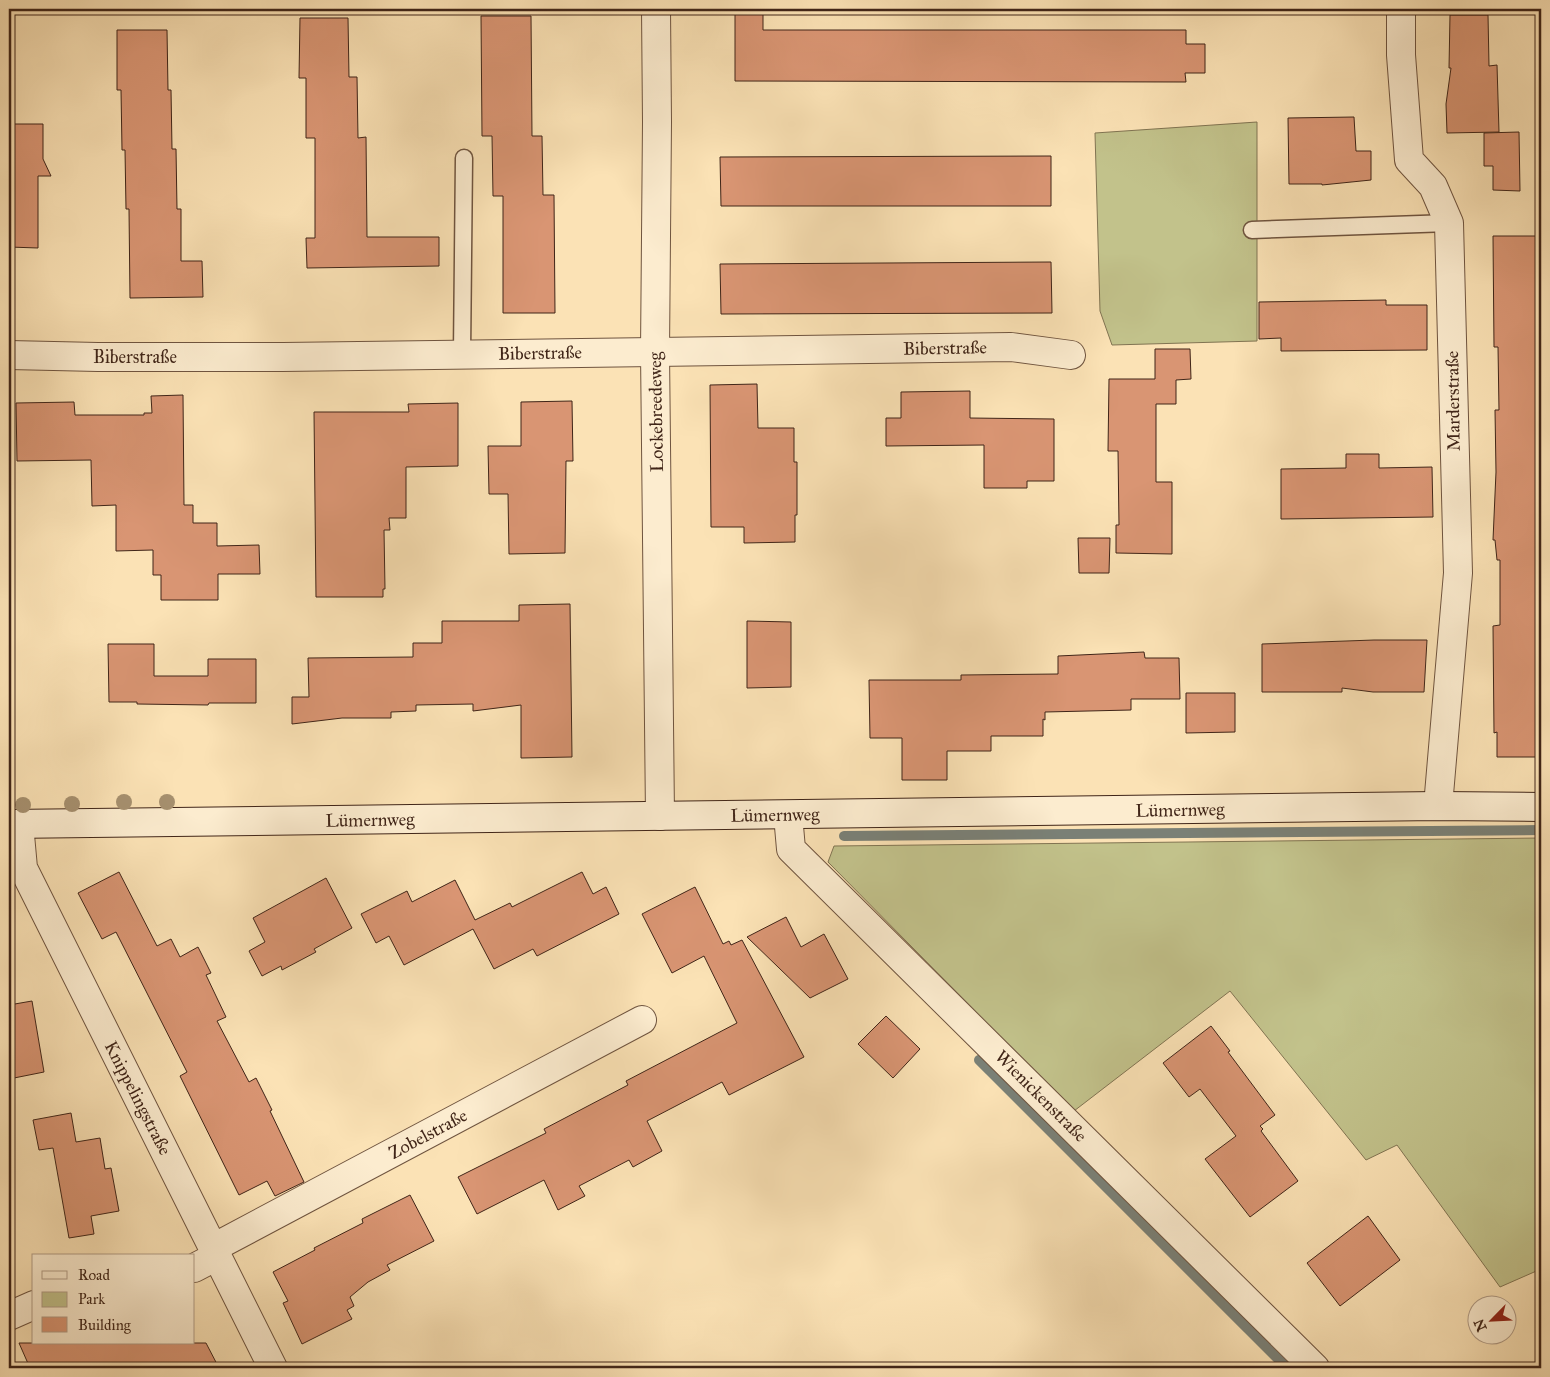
<svg xmlns="http://www.w3.org/2000/svg" width="1550" height="1377" font-family="'IM FELL Great Primer',serif">
  <rect width="100%" height="100%" fill="#fbe2b5"/>
  <filter id="stains"><feTurbulence type="fractalNoise" baseFrequency=".004" numOctaves="4"/><feColorMatrix values="0 0 0 0 .2 0 0 0 0 .09 0 0 0 0 .02 0 0 0 .5 -.17"/></filter>
  <radialGradient id="worn" r=".72"><stop offset=".6" stop-color="#630" stop-opacity="0"/><stop offset="1" stop-color="#630" stop-opacity=".3"/></radialGradient>
  <g fill="#c2c28b" stroke="#817452">
    <polygon points="1257,122 1257,341 1112,345 1100,311 1095,133"/>
    <polygon points="1541,838 1541,1269 1500,1287 1397,1145 1366,1160 1230,991 1074,1111 828,862 834,846"/>
  </g>
  <g fill="none" stroke-linecap="round" stroke-linejoin="round">
    <g stroke="#7a8076" stroke-width="10">
      <polyline points="844,836 1541,830"/>
      <polyline points="979,1060 1287,1368"/>
    </g>
  </g>
  <g fill="#d99573" stroke="#402518">
    <polygon points="735,9 763,9 763,30 1186,30 1186,44 1205,44 1205,73 1185,73 1186,82 735,81"/>
    <polygon points="1450,15 1488,15 1489,66 1497,65 1499,132 1447,133 1446,104 1451,68 1449,68"/>
    <polygon points="481,16 531,16 532,136 542,136 543,195 554,195 555,313 503,313 503,196 493,196 492,136 482,136"/>
    <polygon points="300,18 348,18 349,77 357,77 358,138 366,137 367,237 439,237 439,266 307,268 306,238 315,238 315,138 306,138 306,78 299,78"/>
    <polygon points="117,30 167,30 168,90 171,90 172,149 176,149 177,209 181,209 181,261 202,261 203,297 130,298 129,209 126,209 125,150 122,150 121,90 117,90"/>
    <polygon points="1354,117 1356,151 1371,151 1371,180 1322,185 1322,184 1289,184 1288,118"/>
    <polygon points="9,124 43,124 43,159 51,176 38,176 38,248 9,247"/>
    <polygon points="1519,132 1520,191 1493,190 1493,166 1484,166 1484,133"/>
    <polygon points="1051,156 1051,206 721,206 720,157"/>
    <polygon points="1493,236 1541,236 1541,347 1539,347 1539,410 1541,410 1541,757 1497,757 1497,732 1494,733 1493,626 1500,625 1500,560 1497,560 1495,540 1493,540 1496,472 1495,410 1499,410 1498,347 1494,347"/>
    <polygon points="1051,262 1052,313 721,314 720,264"/>
    <polygon points="1386,300 1386,305 1427,305 1427,350 1281,351 1281,338 1259,339 1259,302"/>
    <polygon points="1155,349 1190,349 1191,379 1176,380 1176,404 1156,404 1156,482 1172,482 1172,554 1116,553 1116,525 1119,525 1118,451 1108,451 1109,379 1155,379"/>
    <polygon points="757,384 758,428 794,428 794,462 797,462 797,515 795,515 795,542 744,543 744,527 711,527 710,385"/>
    <polygon points="970,391 970,418 1054,419 1054,481 1027,481 1027,488 984,488 984,445 886,446 886,418 901,418 901,392"/>
    <polygon points="183,395 184,505 193,505 193,523 217,523 217,546 259,545 260,574 218,574 218,600 161,600 161,575 153,575 153,550 116,551 116,505 92,506 91,460 17,461 16,403 74,402 75,415 144,415 144,413 152,413 151,396"/>
    <polygon points="572,401 573,461 566,461 565,553 509,554 508,494 489,494 488,446 521,446 521,402"/>
    <polygon points="458,403 458,466 406,467 406,518 389,518 390,530 384,530 385,589 383,589 383,597 316,597 314,412 409,412 408,404"/>
    <polygon points="1346,454 1379,454 1379,468 1432,467 1433,517 1281,519 1281,469 1346,468"/>
    <polygon points="1078,538 1110,538 1109,573 1079,573"/>
    <polygon points="570,604 572,757 521,758 521,705 473,711 473,704 416,705 416,711 391,712 391,718 342,718 292,724 292,697 309,697 308,658 413,657 413,643 442,643 442,621 519,621 519,605"/>
    <polygon points="747,621 791,622 791,687 747,688"/>
    <polygon points="1374,640 1427,640 1424,692 1373,692 1342,688 1342,692 1262,692 1262,644"/>
    <polygon points="108,644 154,644 154,676 208,676 208,659 256,659 256,703 209,703 208,705 137,704 137,702 109,702"/>
    <polygon points="1144,652 1145,658 1179,658 1180,699 1131,699 1131,710 1045,712 1045,720 1043,719 1043,736 991,736 991,751 947,751 947,780 902,780 902,738 870,738 869,680 961,680 961,675 1058,674 1058,656"/>
    <polygon points="1186,693 1235,693 1235,732 1186,733"/>
    <polygon points="119,872 157,946 171,939 180,957 198,947 211,973 206,975 226,1017 217,1021 249,1082 256,1078 272,1110 270,1111 304,1182 275,1196 267,1181 239,1195 180,1076 187,1072 116,932 102,939 78,893"/>
    <polygon points="582,872 593,894 606,887 619,914 537,956 533,949 494,969 473,929 404,965 389,936 376,943 361,914 407,891 412,902 455,880 475,920 510,903 512,907"/>
    <polygon points="326,878 352,928 314,949 316,952 282,970 281,966 262,976 249,951 265,942 253,918"/>
    <polygon points="695,887 723,944 729,941 731,945 742,940 804,1057 729,1095 722,1082 647,1121 662,1151 633,1167 629,1160 579,1186 585,1196 558,1210 544,1180 477,1214 458,1177 546,1133 544,1129 628,1085 626,1081 737,1023 704,956 672,973 642,914"/>
    <polygon points="786,917 801,947 824,934 848,979 810,998 747,937"/>
    <polygon points="32,1001 44,1072 9,1079 9,1005"/>
    <polygon points="886,1016 920,1049 893,1078 858,1044"/>
    <polygon points="1211,1026 1230,1051 1228,1052 1275,1115 1260,1126 1263,1129 1261,1131 1298,1181 1250,1217 1205,1159 1236,1136 1200,1089 1189,1097 1163,1063"/>
    <polygon points="71,1113 76,1142 100,1138 105,1169 111,1168 119,1211 91,1216 94,1234 69,1238 53,1148 39,1150 33,1120"/>
    <polygon points="410,1195 434,1241 387,1265 390,1270 368,1282 350,1297 354,1306 347,1310 352,1319 302,1344 283,1303 288,1301 273,1272 315,1250 314,1248 363,1223 362,1219"/>
    <polygon points="1368,1216 1400,1260 1340,1306 1307,1263"/>
    <polygon points="19,1343 206,1343 219,1368 30,1368"/>
  </g>
  <g fill="none" stroke-linecap="round" stroke-linejoin="round">
    <defs>
      <g id="lane">
        <polyline points="1252,230 1449,223"/>
        <polyline points="462,354 464,158"/>
      </g>
      <g id="street">
        <polyline points="656,9 657,122 655,352 660,816"/>
        <polyline points="1401,9 1401,55 1409,160 1433,186 1449,223 1458,573 1438,806"/>
        <polyline points="9,355 98,357 283,357 1011,347 1071,355"/>
        <polyline points="788,815 791,849 1315,1368"/>
        <polyline points="19,824 23,868 273,1368"/>
        <polyline points="213,1248 642,1020"/>
        <polyline points="194,1268 217,1256"/>
        <polyline points="9,1316 34,1305"/>
      </g>
      <polyline id="secondary" points="9,824 1438,806 1541,807"/>
    </defs>
    <use href="#lane" stroke="#6f543f" stroke-width="19"/>
    <use href="#street" stroke="#6f543f" stroke-width="30"/>
    <use href="#secondary" stroke="#402518" stroke-width="30"/>
    <use href="#lane" stroke="#fceccf" stroke-width="16"/>
    <use href="#street" stroke="#fceccf" stroke-width="28"/>
    <use href="#secondary" stroke="#fceccf" stroke-width="28"/>
  </g>
  <g fill="#a6906f">
    <circle cx="124" cy="802" r="8"/>
    <circle cx="167" cy="802" r="8"/>
    <circle cx="72" cy="804" r="8"/>
    <circle cx="23" cy="805" r="8"/>
  </g>
  <g text-anchor="middle" stroke-width="5" stroke-linejoin="round" paint-order="stroke">
    <g font-size="18" fill="#402518" stroke="#fceccf">
      <text transform="translate(945 348) rotate(-1)" y="6">Biberstraße</text>
      <text transform="translate(540 353) rotate(-1)" y="6">Biberstraße</text>
      <text x="135" y="363">Biberstraße</text>
      <text transform="translate(1453 401) rotate(-91)" y="6">Marderstraße</text>
      <text transform="translate(656 412) rotate(-91)" y="6">Lockebreedeweg</text>
      <text transform="translate(1180 810) rotate(-1)" y="6">Lümernweg</text>
      <text transform="translate(775 815) rotate(-1)" y="6">Lümernweg</text>
      <text transform="translate(370 820) rotate(-1)" y="6">Lümernweg</text>
      <text transform="translate(1041 1096) rotate(45)" y="6">Wienickenstraße</text>
      <text transform="translate(138 1098) rotate(63)" y="6">Knippelingstraße</text>
      <text transform="translate(428 1134) rotate(-28)" y="6">Zobelstraße</text>
    </g>
  </g>
  <rect width="1550" height="1377" fill="none" stroke="#fbe2b5" stroke-width="30"/>
  <rect x="10" y="10" width="1530" height="1357" fill="none" stroke="#402518" stroke-width="2.5"/>
  <rect x="15" y="15" width="1520" height="1347" fill="none" stroke="#402518"/>
  <rect x="32" y="1254" width="162" height="90" fill="#fceccf" stroke="#b19c86"/>
  <rect x="42" y="1271" width="25" height="8" fill="#fceccf" stroke="#b19c86"/>
  <text x="78" y="1280" font-size="15" fill="#402518">Road</text>
  <rect x="42" y="1292" width="25" height="15" fill="#c2c28b" stroke="#b19c86"/>
  <text x="78" y="1304" font-size="15" fill="#402518">Park</text>
  <rect x="42" y="1317" width="25" height="15" fill="#d99573" stroke="#b19c86"/>
  <text x="78" y="1330" font-size="15" fill="#402518">Building</text>
  <g transform="translate(1492 1320) rotate(246)"><circle r="24" fill="#fceccf" stroke="#b19c86"/>
  <path d="M0-4L9 19L0 12L-9 19Z" fill="#8f2418"/>
  <text y="-8" font-size="14" font-weight="bold" text-anchor="middle" fill="#402518">N</text>
  </g>
  <rect width="100%" height="100%" filter="url(#stains)"/>
  <rect width="100%" height="100%" fill="url(#worn)"/>
</svg>
